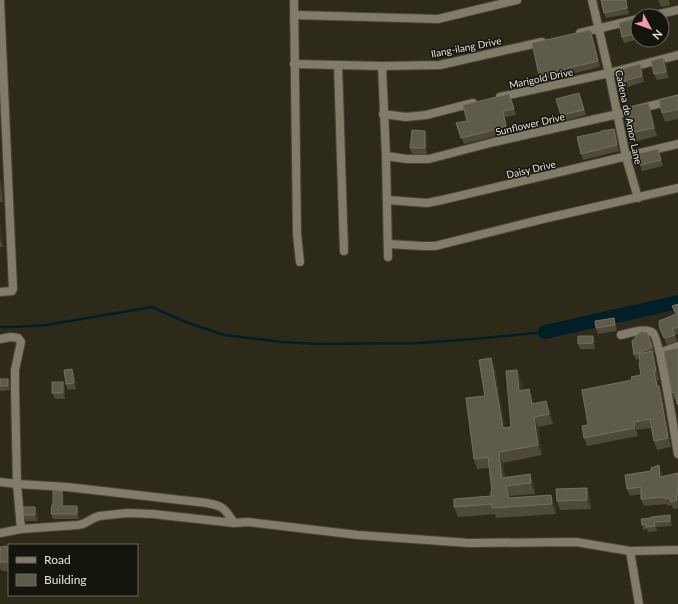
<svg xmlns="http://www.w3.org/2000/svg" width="678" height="604" font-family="Lato,sans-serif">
  <rect width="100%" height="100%" fill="#2e2a1a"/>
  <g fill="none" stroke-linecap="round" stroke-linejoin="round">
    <polyline stroke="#011f28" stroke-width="2.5" points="0,327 13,327 46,325 152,307 183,321 224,335 283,342 319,344 418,343 474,339 545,332"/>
    <polyline stroke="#011f28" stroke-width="14" points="545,332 678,302"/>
    <defs>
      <g id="street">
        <polyline points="294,0 297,234 300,262"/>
        <polyline points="592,0 609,73 626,157 638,198"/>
        <polyline points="294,15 438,19 517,0"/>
        <polyline points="651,16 678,10"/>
        <polyline points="580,33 638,19"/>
        <polyline points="294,64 382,66 440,65 542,42"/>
        <polyline points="338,65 344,251"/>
        <polyline points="382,66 386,156 388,257"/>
        <polyline points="500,97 609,73 678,55"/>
        <polyline points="383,114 406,117 426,115 473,103"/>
        <polyline points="386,156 407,159 429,159 494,142 618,114 678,99"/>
        <polyline points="387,200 427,203 442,200 678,144"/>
        <polyline points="388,244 422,246 435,246 543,219 678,188"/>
        <polyline points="0,292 12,291 13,289 0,0"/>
        <path d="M621,335C629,333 647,327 653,333C660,339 675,438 678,454"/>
        <polyline points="0,339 11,337 18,338 21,342 15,370 15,389 17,484 21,529"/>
        <polyline points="660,353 678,346"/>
        <path d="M0,482L17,484L67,487L207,503C224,506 225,509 234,523"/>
        <polyline points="0,533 21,529 78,525 83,524 94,518 99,516 128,513 153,514 234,523 248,522 358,535 469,543 576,542 630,551 678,550"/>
        <polyline points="630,551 639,604"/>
      </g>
    </defs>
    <use href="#street" stroke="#484638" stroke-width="10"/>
    <use href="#street" stroke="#807c69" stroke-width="8"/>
  </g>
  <g fill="#4e4a39">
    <polygon points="626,0 629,14 606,18 604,13"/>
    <polygon points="658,0 669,0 670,5 661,7"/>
    <polygon points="638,18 638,39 624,43 622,37"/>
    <polygon points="590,30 593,36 600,67 542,81 539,75"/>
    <polygon points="640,64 642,70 644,82 620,89 617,83"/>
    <polygon points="666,64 669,78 657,80 654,74"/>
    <polygon points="678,95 678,119 665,122 662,113"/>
    <polygon points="581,98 586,115 563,121 561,115"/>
    <polygon points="512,100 516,115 505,117 508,133 464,144 456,123 467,121"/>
    <polygon points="648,103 651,111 657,136 634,142 629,129 628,129 625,120"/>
    <polygon points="614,129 616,134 619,151 583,160 581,154 601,132"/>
    <polygon points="425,131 427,137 427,154 412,154 410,148"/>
    <polygon points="658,149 660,155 663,166 642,171 640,165"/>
    <polygon points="0,179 2,185 3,202 0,202"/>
    <polygon points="0,224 1,227 1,233 2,235 3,247 0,247"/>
    <polygon points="678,304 678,334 675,335 677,341 667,345 660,329 675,314"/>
    <polygon points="616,324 617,331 598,334 596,328"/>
    <polygon points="651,341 654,352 653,352 655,360 659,380 657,380 658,386 662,395 671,447 657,450 654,441 651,428 637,430 638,436 587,446 584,438 588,425 632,380 641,375 640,358 636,360 634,355"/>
    <polygon points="595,342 595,349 580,349 578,344"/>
    <polygon points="678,348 678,406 676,399 674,399 672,393"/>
    <polygon points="491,358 495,368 505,428 511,427 521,380 522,391 529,389 533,400 534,403 550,411 553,424 538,427 542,455 503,463 505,477 530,474 534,485 535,494 510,496 510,498 551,495 555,505 556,514 496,518 495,514 458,517 454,507 491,496 492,491 489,468 477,469 474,459"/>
    <polygon points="75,375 76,389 68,390 66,384"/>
    <polygon points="0,379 8,379 10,383 10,390 0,391"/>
    <polygon points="63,382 65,388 65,399 55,399 52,393"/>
    <polygon points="662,472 662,477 678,474 678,508 673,509 672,505 668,506 667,504 644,506 641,499 641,494 630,496 627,489"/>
    <polygon points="587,488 590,497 591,509 560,510 557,501"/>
    <polygon points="64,496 64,506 77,506 79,512 79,519 53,519 51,514 53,505"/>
    <polygon points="37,513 38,521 26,521 24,515"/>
    <polygon points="670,515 671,520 672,526 656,527 657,531 648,532 647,529 643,530 642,525"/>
    <polygon points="0,547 9,551 9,571 2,571 1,569 0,569"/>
  </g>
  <g fill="#3a3625">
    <polygon points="626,0 629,14 627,8"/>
    <polygon points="590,30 593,36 600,67 598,61"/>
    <polygon points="663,58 666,64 669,78 666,72"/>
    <polygon points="640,64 642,70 644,82 642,76"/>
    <polygon points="648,103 651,111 657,136 654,128"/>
    <polygon points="503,111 505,117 508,133 506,127"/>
    <polygon points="614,129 616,134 619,151 617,145"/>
    <polygon points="425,131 427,137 427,154 425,148"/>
    <polygon points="0,149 0,150 1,160 0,157"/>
    <polygon points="0,179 2,185 3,202 1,195"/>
    <polygon points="0,224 1,227 1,233 2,235 3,247 0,240"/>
    <polygon points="614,318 616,324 617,331 615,325"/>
    <polygon points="593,336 595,342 595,349 593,343"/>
    <polygon points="652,351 655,360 659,380 656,371"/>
    <polygon points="491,358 495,368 507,438 503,428"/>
    <polygon points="72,369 75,375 76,389 74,383"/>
    <polygon points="517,370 521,380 523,401 519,391"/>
    <polygon points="654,371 657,380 660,395 657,386"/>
    <polygon points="8,379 10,383 10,390 8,386"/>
    <polygon points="63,382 65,388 65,399 63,393"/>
    <polygon points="659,386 662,395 671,447 668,438"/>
    <polygon points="529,389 533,400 535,414 532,404"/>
    <polygon points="546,401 550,411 553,424 549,414"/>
    <polygon points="534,417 538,427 542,455 538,445"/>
    <polygon points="634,422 637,430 638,436 635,428"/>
    <polygon points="499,452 503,463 506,488 502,478"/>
    <polygon points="659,465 662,472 663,484 660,477"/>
    <polygon points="530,474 534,485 535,494 531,483"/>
    <polygon points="506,486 510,496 512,508 509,498"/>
    <polygon points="587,488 590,497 591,509 587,500"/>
    <polygon points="62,491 64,496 64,512 62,506"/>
    <polygon points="551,495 555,505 556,514 552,504"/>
    <polygon points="77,506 79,512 79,519 77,514"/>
    <polygon points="35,507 37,513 38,521 35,515"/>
    <polygon points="670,515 671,520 672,526 670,521"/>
    <polygon points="7,546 9,551 9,563 9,562"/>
  </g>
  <g fill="#5e5b4b" stroke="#747061">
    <polygon points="601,0 626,0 627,8 604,13"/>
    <polygon points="646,14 648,15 651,15 652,16 640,16"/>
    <polygon points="637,18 638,18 638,33 622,37 619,23"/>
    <polygon points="590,30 598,61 539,75 532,43"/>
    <polygon points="663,58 666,72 654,74 651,61"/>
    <polygon points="640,64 642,76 617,83 615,71"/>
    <polygon points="579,93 584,110 561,115 556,99"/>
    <polygon points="509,94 514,109 503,111 506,127 461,138 456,123 467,121 463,105"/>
    <polygon points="678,95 678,109 662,113 659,100"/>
    <polygon points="648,103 654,128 630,133 627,120 625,120 623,109"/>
    <polygon points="614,129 617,145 581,154 577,137 601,132 601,131"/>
    <polygon points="412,130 425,131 425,148 410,148"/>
    <polygon points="658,149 661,160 640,165 637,154"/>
    <polygon points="678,304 678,327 672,329 675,335 664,338 660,329 659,321 676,314 672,306"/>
    <polygon points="614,318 615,325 596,328 595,321"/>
    <polygon points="640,332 647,332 649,337 652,347 634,355 632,341"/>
    <polygon points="578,336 593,336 593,343 578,344"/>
    <polygon points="678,348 678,404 677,404 675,392 672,393 664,351"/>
    <polygon points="652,351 656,371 654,371 657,386 659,386 668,438 654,441 650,419 634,422 635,428 584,438 582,426 588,425 582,390 632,380 631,377 641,375 639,363 640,362 639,354"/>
    <polygon points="491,358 503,428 511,427 506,371 517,370 519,391 529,389 532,404 546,401 549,414 534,417 538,445 499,452 502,478 530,474 531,483 506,486 509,498 551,495 552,504 492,508 492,504 454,507 454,499 491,496 491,491 492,491 488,457 474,459 466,398 485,396 479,360"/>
    <polygon points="72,369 74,383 66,384 64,370"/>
    <rect x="0" y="379" width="8" height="7"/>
    <rect x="52" y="382" width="11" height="11"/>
    <polygon points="659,465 660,477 678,473 678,494 676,495 677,500 671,502 670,498 665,499 664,497 641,499 641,487 627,489 625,475 651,471 651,468"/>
    <polygon points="587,488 587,500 557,501 556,489"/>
    <polygon points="53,491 62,491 62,506 77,506 77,514 51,514 52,505 53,505"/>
    <polygon points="23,507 35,507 35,515 24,515"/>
    <polygon points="670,515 670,521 654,522 655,526 646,527 646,524 642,525 641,519 651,518 651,517"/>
    <polygon points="7,546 9,562 0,562 0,547"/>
  </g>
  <g text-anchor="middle" stroke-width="3" stroke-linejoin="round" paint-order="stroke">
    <g font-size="10" fill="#e8e6db" stroke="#14130c">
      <text transform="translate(466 47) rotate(-11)" y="4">Ilang-ilang Drive</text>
      <text transform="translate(541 78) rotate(-12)" y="4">Marigold Drive</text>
      <text transform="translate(629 117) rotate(78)" y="4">Cadena de Amor Lane</text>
      <text transform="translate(530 124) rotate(-13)" y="4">Sunflower Drive</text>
      <text transform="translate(531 169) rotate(-13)" y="4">Daisy Drive</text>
    </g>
  </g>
  <rect x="8" y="544" width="130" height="52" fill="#14130c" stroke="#69675f"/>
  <rect x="16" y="557" width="20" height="6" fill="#807c69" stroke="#69675f"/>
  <text x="44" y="564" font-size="12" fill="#e8e6db">Road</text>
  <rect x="16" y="574" width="20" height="12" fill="#5e5b4b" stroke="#69675f"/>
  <text x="44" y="584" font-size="12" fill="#e8e6db">Building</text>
  <g transform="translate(650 28) rotate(131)"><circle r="19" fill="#14130c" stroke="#69675f"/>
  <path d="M0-3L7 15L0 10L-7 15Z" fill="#f49aa1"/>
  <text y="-6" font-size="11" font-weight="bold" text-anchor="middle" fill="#e8e6db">N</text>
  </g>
</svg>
